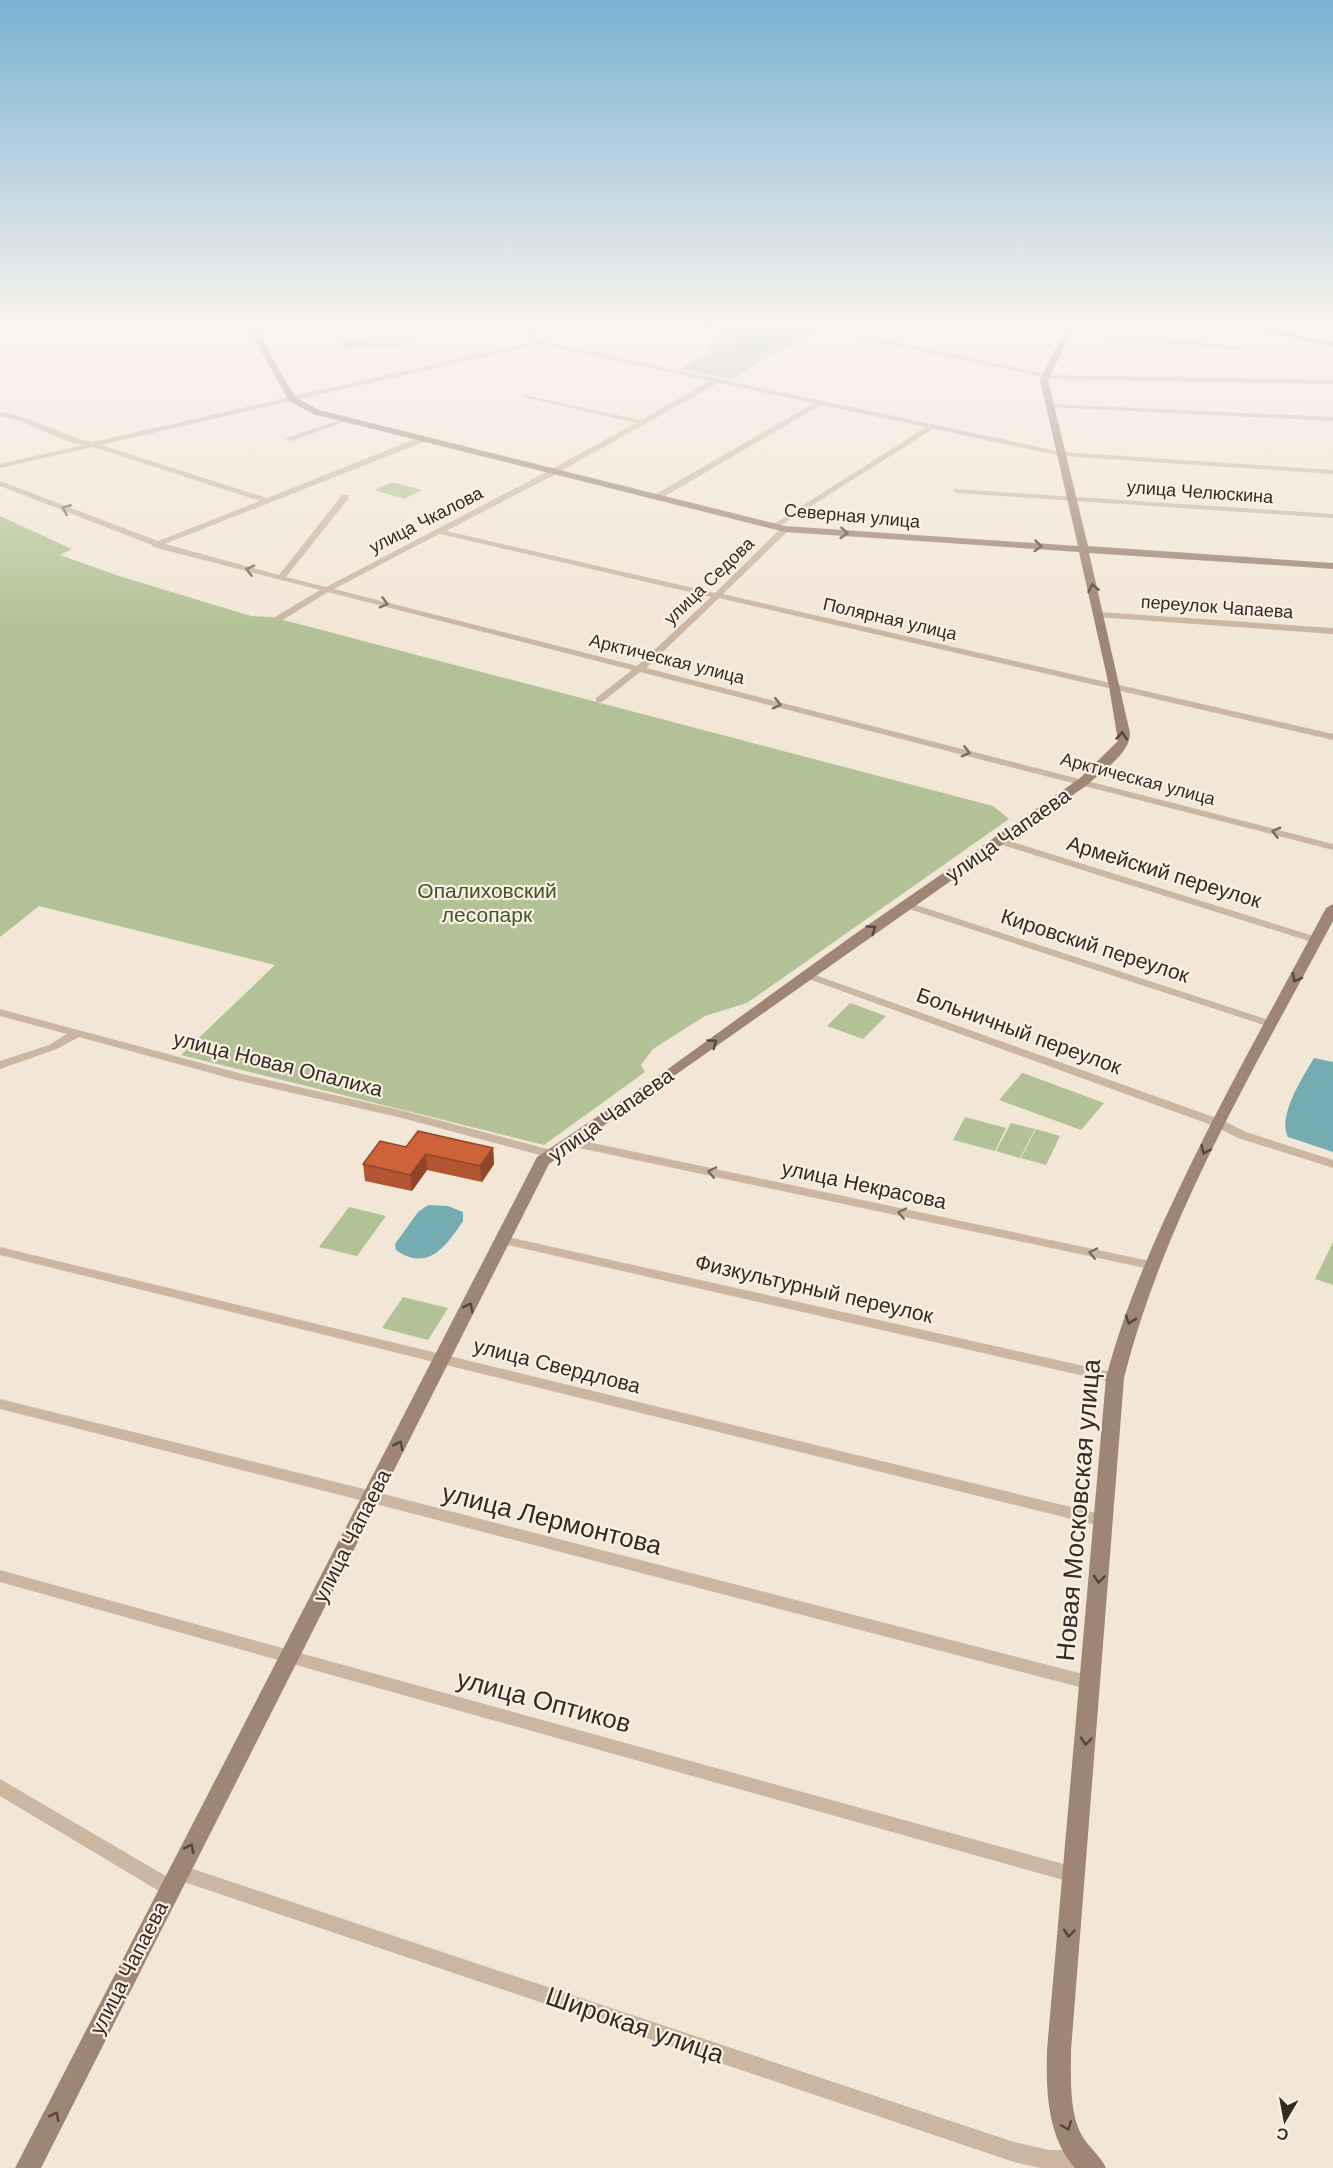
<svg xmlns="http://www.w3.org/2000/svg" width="1333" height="2168" font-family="'DM Sans',sans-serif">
  <rect width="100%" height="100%" fill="#f2e6d7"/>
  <g fill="#b2c296">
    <polygon points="738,323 832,323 757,363 732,380 680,369 707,353 717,335"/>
    <polygon points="412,334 416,345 345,350 341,339"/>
    <polygon points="392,482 422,490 404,499 374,490"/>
    <polygon points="0,516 72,549 60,555 119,576 251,616 272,617 993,806 1009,819 747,1003 705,1016 653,1049 641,1065 645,1072 544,1145 181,1055 275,965 39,906 0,937"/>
    <polygon points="850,1003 886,1016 863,1039 827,1026"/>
    <polygon points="1022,1073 1023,1073 1104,1103 1081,1130 999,1100"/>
    <polygon points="965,1117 1006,1128 995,1151 953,1140"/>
    <polygon points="1011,1123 1035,1129 1020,1158 996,1151"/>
    <polygon points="1036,1129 1060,1136 1046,1165 1021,1158"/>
    <polygon points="349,1207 386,1216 357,1256 319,1247"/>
    <polygon points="1333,1242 1333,1285 1315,1279"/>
    <polygon points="403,1297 448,1308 428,1340 382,1328"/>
  </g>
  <g fill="#74acb1">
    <polygon points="760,323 821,323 760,353 739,355 738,346"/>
    <path d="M1314,1058L1333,1062V1152L1288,1137C1277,1116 1303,1077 1314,1058Z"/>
    <path d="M428,1205L448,1206L463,1212V1221C447,1245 428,1273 396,1250L395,1244L418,1212Z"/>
  </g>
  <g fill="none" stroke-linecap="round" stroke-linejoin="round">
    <g fill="#cbb6a2" fill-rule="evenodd">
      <path d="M523,323H529L542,341L546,342L1062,452L1333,470V474L1062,456L933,429L775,529H772V525L926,427L821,405L660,499H654V495L814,403L718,383L554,475L446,531L715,593L782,527H788V531L723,594L1333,734V740L719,598L646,668L1333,844V850L640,672L602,702H596V698L632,670L328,592L281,621H275V617L320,590L153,547L152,545L0,486V481L158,541L260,501L93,447L0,468V464L83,445C53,440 30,420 0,416V412C33,416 61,436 93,442L536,341ZM539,344L710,381L641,420L523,395V397L636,423L548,471L326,587L286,577L348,499V495H342L279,575L165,544L426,441V437H420L267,498L101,445ZM439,534H440L711,597L637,666L334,589Z"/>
      <polygon points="1014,323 1029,323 1069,329 1236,346 1239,348 1236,350 1069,333"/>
      <polygon points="817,326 1052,375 1333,380 1333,384 1052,379 815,329 814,328"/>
      <polygon points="1050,404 1333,417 1333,421 1048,407 1048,405"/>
      <polygon points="345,418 347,419 347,421 291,441 284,439"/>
      <polygon points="954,489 1333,514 1333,518 957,493 953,491"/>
      <polygon points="1099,612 1333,628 1333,634 1096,617 1096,613"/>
      <polygon points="1000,838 1320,938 1321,940 1320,942 1312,942 996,843 996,839"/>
      <polygon points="907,902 1275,1022 1277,1024 1275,1026 1267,1026 903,907 902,905 903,903"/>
      <polygon points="807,972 1222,1120 1246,1132 1333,1160 1333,1168 1238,1138 1214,1126 803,977 801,975"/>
      <polygon points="0,1009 246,1075 400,1110 555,1151 557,1154 551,1158 398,1117 240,1081 79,1037 57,1049 0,1069 0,1061 49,1045 67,1034 0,1016"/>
      <polygon points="569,1138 1150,1261 1155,1262 1157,1265 1155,1268 1150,1269 565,1145 563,1142"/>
      <polygon points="504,1236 1115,1373 1120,1374 1122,1378 1120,1382 1115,1383 499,1243 497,1240 499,1237"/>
      <polygon points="0,1247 1104,1515 1109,1517 1112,1521 1109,1525 1104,1527 0,1255"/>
      <polygon points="0,1399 372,1491 1091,1676 1097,1678 1099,1683 1097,1688 1091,1690 372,1503 0,1409"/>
      <polygon points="0,1570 1074,1867 1080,1869 1083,1875 1080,1881 1074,1883 0,1582"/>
      <polygon points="0,1779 176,1882 179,1888 176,1894 170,1896 164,1894 0,1796"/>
      <polygon points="178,1864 1014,2142 1049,2150 1084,2150 1091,2153 1094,2160 1089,2168 1040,2168 1014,2162 178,1880 172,1878 169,1872 172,1866"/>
    </g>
    <g fill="#9e8574" fill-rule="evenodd">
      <polygon points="35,323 31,325 0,328 0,324"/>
      <path d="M245,323H253L295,397L319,410L785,526L1078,546L1040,380L1068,323H1076L1048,380L1088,546L1333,563V569L1089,553L1130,733C1130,754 1102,771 1087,785L549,1164L41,2168H15L537,1157L661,1074L855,934L1079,779L1118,741L1109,686L1079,552L785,532L313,414L289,401Z"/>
      <polygon points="1218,323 1235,323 1333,342 1333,346"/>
      <path d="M1333,904V921C1256,1066 1164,1218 1124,1378L1071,2050C1071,2077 1069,2110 1081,2134C1088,2147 1100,2155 1106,2168H1075C1047,2137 1046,2090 1047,2050L1106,1378C1125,1305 1155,1238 1188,1170C1231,1081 1280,995 1326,908Z"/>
    </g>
  </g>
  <g fill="#b15532">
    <polygon points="682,323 723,323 714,329"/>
    <polygon points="406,1147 493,1148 494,1164 482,1182 427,1170 412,1191 365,1181 363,1164"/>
  </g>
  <g fill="#904529">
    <polygon points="714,323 723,323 714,329"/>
    <polygon points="493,1148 494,1164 482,1182 480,1166"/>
    <polygon points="426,1154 427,1170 412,1191 410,1175"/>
  </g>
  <polygon fill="#ce633a" stroke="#904529" stroke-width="1.5" points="418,1131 493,1148 480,1166 426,1154 410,1175 363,1164 380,1141 406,1147"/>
  <defs><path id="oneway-chevron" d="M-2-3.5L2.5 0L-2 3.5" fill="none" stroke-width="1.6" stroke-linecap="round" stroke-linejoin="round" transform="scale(1.5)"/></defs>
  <g stroke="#786a5d">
    <use href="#oneway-chevron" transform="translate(66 509) rotate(-158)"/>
    <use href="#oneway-chevron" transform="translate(250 570) rotate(-166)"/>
    <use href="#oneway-chevron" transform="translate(384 603) rotate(14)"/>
    <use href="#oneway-chevron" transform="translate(777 704) rotate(14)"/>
    <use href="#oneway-chevron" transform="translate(966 752) rotate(14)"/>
    <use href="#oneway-chevron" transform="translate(1276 832) rotate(-165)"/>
    <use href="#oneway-chevron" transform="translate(712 1172) rotate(-168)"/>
    <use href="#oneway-chevron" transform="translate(902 1213) rotate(-168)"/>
    <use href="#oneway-chevron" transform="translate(1093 1253) rotate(-168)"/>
  </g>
  <g stroke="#54463d">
    <use href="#oneway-chevron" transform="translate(844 533) rotate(4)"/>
    <use href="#oneway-chevron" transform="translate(1038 546) rotate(4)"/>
    <use href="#oneway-chevron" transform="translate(1093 588) rotate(-102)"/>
    <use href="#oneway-chevron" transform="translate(1122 736) rotate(-86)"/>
    <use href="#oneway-chevron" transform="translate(872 929) rotate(-35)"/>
    <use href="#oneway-chevron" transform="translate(1296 978) rotate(118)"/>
    <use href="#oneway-chevron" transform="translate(713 1043) rotate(-36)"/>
    <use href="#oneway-chevron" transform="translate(1205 1150) rotate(115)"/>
    <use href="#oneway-chevron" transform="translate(469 1307) rotate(-63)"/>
    <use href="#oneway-chevron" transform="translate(1130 1320) rotate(108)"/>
    <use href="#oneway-chevron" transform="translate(399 1445) rotate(-63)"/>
    <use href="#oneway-chevron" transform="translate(1099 1579) rotate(94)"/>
    <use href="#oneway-chevron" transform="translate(1086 1741) rotate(95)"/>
    <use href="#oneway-chevron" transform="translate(190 1848) rotate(-63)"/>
    <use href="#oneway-chevron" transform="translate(1069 1933) rotate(95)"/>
    <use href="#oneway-chevron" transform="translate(55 2116) rotate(-63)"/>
    <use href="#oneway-chevron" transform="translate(1067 2126) rotate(68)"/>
  </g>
  <linearGradient id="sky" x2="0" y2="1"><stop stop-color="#79b1d2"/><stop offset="0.52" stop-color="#f9f4ed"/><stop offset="1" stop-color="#f9f4ed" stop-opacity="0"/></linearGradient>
  <rect width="1333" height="627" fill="url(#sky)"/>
  <g text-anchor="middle" stroke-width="4.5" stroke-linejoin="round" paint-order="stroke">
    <g font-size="18" fill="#352b25" stroke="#faf0e3">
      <text transform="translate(1200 492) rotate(4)" y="6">улица Челюскина</text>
      <text transform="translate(852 516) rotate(5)" y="6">Северная улица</text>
      <text transform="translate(426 520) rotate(-27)" y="6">улица Чкалова</text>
      <text transform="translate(709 581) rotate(-44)" y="6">улица Седова</text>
      <text transform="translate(1217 607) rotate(4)" y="6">переулок Чапаева</text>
      <text transform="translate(890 619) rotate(13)" y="6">Полярная улица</text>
      <text transform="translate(667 659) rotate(14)" y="6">Арктическая улица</text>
      <text transform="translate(1138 779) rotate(15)" y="6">Арктическая улица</text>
    </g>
    <g font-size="21" fill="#352b25" stroke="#faf0e3">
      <text transform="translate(1008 835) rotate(-35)" y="7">улица Чапаева</text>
      <text transform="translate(1164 872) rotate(17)" y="7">Армейский переулок</text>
      <text transform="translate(1095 946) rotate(18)" y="7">Кировский переулок</text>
      <text transform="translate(1019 1031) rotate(20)" y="7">Больничный переулок</text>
      <text transform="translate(278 1064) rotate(14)" y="7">улица Новая Опалиха</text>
      <text transform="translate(611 1115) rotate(-35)" y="7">улица Чапаева</text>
      <text transform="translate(864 1185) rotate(12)" y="7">улица Некрасова</text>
      <text transform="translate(814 1289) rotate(13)" y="7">Физкультурный переулок</text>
      <text transform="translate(557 1366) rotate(14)" y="7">улица Свердлова</text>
      <text transform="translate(352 1536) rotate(-63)" y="7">улица Чапаева</text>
      <text transform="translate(129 1968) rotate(-63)" y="7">улица Чапаева</text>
    </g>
    <g font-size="21" fill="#435527" stroke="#faf0e3">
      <text x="487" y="898">Опалиховский<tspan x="487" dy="24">лесопарк</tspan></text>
    </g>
    <g font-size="26" fill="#352b25" stroke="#faf0e3">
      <text transform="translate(1078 1510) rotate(-85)" y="9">Новая Московская улица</text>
      <text transform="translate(552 1519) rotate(14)" y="9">улица Лермонтова</text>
      <text transform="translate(544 1701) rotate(15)" y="9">улица Оптиков</text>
      <text transform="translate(635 2025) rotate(19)" y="9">Широкая улица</text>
    </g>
  </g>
  <g transform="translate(1285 2120) rotate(190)" stroke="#faf0e3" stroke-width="4.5" paint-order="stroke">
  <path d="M0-4.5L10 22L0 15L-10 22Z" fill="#352b25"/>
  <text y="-9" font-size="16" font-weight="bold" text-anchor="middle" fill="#352b25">С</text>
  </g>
</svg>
